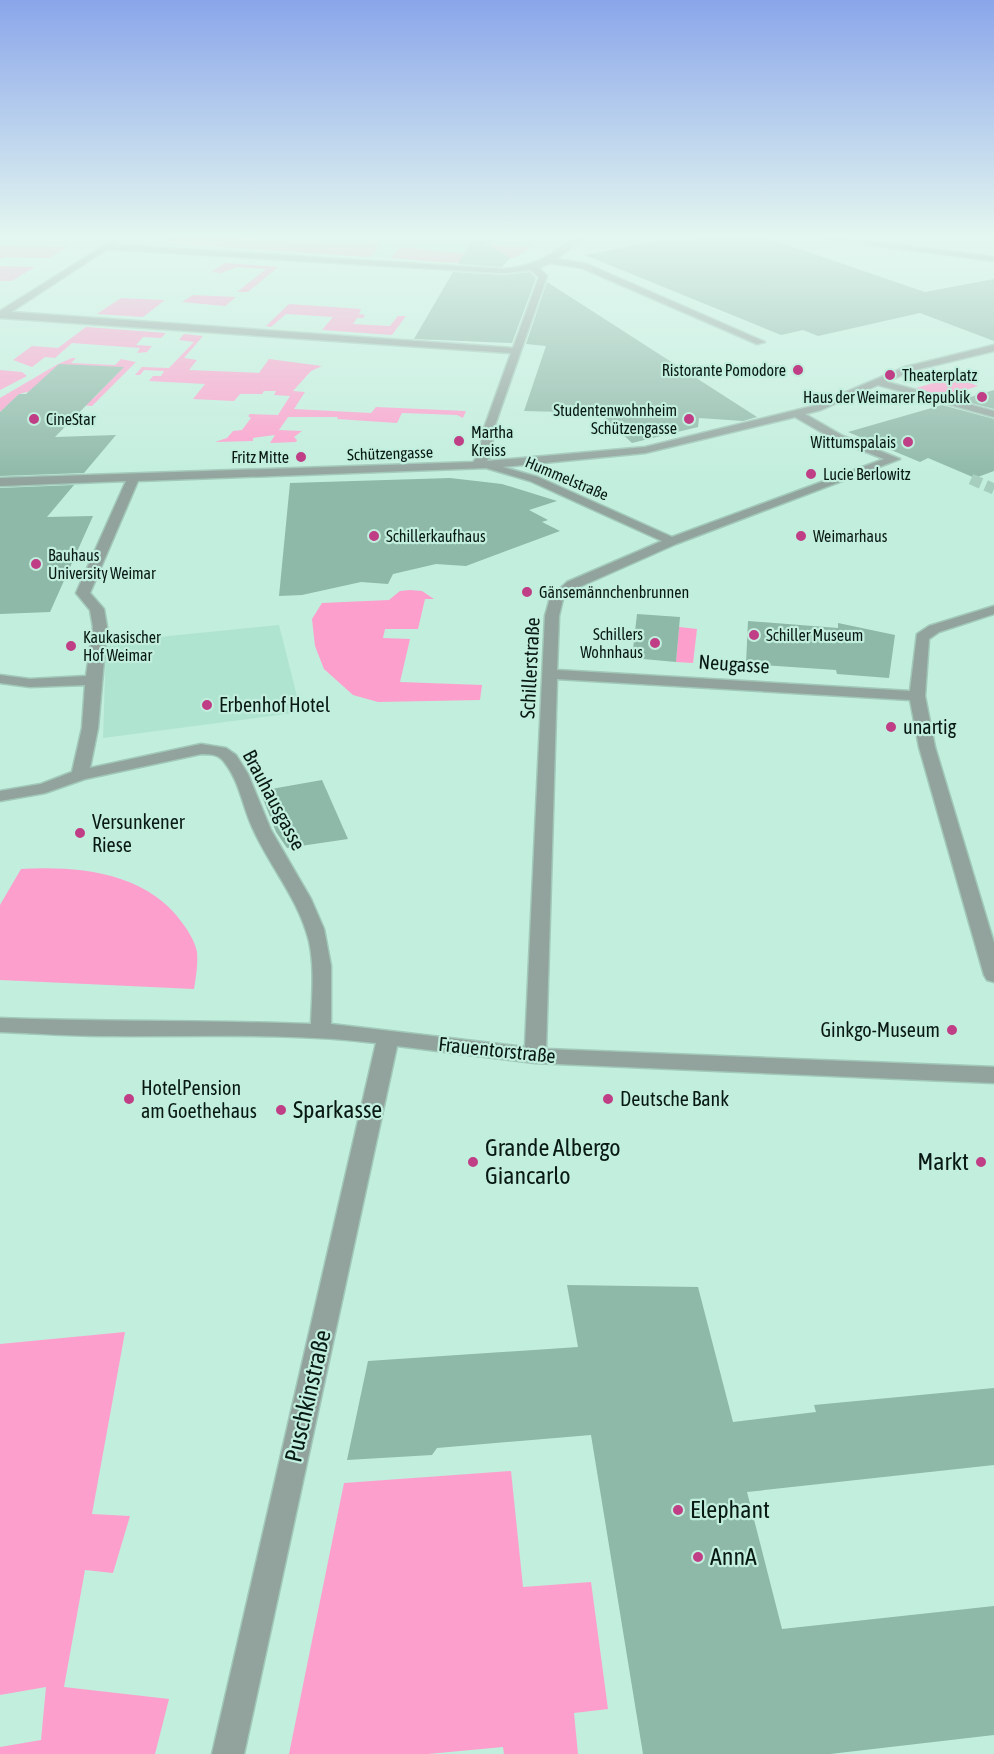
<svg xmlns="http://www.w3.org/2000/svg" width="994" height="1754" font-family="'Asap Condensed',sans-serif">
  <rect width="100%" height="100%" fill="#c2eedd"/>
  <g fill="#afe4d0">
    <polygon points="163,237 539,237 525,253 517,257 444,262 176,244"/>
    <polygon points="279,625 301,712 103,738 106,646 138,644 139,639"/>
  </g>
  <g fill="#fd9fcc">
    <polygon points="163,237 236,237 365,245 371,240 379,241 375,245 380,246 370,257 176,244"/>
    <path d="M479,244L530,247C509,273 423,260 391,258L400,247L469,254Z"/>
    <polygon points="0,245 68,246 50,258 4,257 0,259"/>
    <polygon points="225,263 278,267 248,292 237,292 266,269 237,267 221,273 211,272"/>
    <polygon points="0,266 35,267 12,281 0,281"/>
    <polygon points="193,295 236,297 225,306 182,302"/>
    <polygon points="121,298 165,300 143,317 97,314"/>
    <polygon points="289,304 361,309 359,314 365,315 363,318 357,318 353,324 390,326 398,316 406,316 392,335 322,330 333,317 286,314 271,327 266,326"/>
    <polygon points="86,327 166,333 161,338 143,337 136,345 152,346 147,352 137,353 140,348 72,343 55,358 45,357 32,367 13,360 32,346 58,348"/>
    <polygon points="184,334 203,336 184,358 197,360 189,370 259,373 269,359 322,366 311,371 293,391 305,392 294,409 371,413 376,407 466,411 463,418 457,415 402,413 397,423 337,419 338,417 288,417 279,430 302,431 294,437 297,440 296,442 270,443 275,435 253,438 253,441 215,442 227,438 233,431 242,430 251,418 248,416 250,414 278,415 290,396 274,395 276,391 264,391 262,394 240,394 234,401 193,399 205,384 149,381 153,376 161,376 164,371 144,370 140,375 135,375 142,367 169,368 194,342 179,340"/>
    <polygon points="72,358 76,358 71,363 115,365 121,359 136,362 92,406 80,405 88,398 94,398 123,367 19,394 0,412 0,398 58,364"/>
    <polygon points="0,370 22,372 27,376 0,390"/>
    <polygon points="954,377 978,386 941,398 916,388"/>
    <polygon points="410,590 422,591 434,599 425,599 418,629 385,629 383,638 410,639 400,682 482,685 480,700 378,702 353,695 324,669 315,646 312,619 322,603 389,600 400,591"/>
    <polygon points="679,627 697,629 693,663 676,662"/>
    <path d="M21,869C79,866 147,872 183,924C189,932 195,942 197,952C198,965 196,977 194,989L0,980V905Z"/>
    <polygon points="125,1332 92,1514 130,1516 113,1573 85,1570 64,1687 169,1699 155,1754 0,1754 0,1747 41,1740 46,1687 0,1695 0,1344"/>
    <polygon points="511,1471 523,1587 591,1582 608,1709 574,1713 578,1754 504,1754 503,1747 428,1754 289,1754 344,1483"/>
  </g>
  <g fill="#8eb8a8">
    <polygon points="474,237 477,237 510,258 502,267 458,264"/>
    <polygon points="699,237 764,237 925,292 994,279 994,341 920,313 818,336 803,330 781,335 585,255 676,238 680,240"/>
    <polygon points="453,272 504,275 530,272 536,278 512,343 414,339"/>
    <polygon points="547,282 757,417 743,421 699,418 698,427 632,443 600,413 524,411 546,346 526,344"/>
    <polygon points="59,364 124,367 55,437 116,435 84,473 0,476 0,412 19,394 26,394"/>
    <polygon points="994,390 994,409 960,400"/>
    <polygon points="942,405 994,419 994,471 975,478 928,458 920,462 848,432"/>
    <polygon points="450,478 502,484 557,501 529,510 548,520 542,522 560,531 466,566 436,564 393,574 388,584 361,582 302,595 279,596 290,483"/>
    <polygon points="74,485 47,517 93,516 50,612 0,614 0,488"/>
    <polygon points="637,614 680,617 676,662 632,658"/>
    <polygon points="748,621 838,628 838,623 895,635 889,678 837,674 836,670 746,664"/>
    <polygon points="322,780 348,839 287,848 276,832 260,791"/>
    <polygon points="567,1285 698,1287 733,1422 816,1412 814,1405 994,1388 994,1465 747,1492 782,1629 994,1606 994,1735 830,1754 643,1754 591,1435 437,1448 432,1455 347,1460 368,1361 578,1347"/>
  </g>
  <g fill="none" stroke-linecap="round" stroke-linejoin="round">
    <polyline stroke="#a6cebf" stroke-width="11" stroke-dasharray="11 5" stroke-linecap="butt" points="971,479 994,489"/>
    <defs>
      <g id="minor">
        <path d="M575,237H583L557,259L587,264L765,342L757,344L582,268L550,263L539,268L547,276L494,428L491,456L487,461L645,447L813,406L905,367L994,345V351L911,371L887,382L994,411V417L878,385L821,410L805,414L843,436L900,459L676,544L577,588L563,599L559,616L557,670L910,691L917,634L929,626L994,606V614L939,632L929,639L925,696L935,747L994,943V982L987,980L984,975L919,747L910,700L557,679L546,1049L994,1067V1083L535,1063L397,1046L244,1754H212L376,1043C285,1032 193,1037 101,1036C67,1036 34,1033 0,1032V1018C104,1022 207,1020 311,1024C312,997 315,968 309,941C299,900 271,868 254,831C243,809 240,782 225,763C219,754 211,754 201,754L85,779L45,793L0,801V791L41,784L72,772L82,728L85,685L30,687L0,683V675L30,679L86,676L93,627L90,610L76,593L126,481L0,486V478L473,462L479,455L484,428L511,353L0,318V311L115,239L119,241L114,245L504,269C534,266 552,256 575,237ZM107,249L504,273L531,270L539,277L513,348L11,312ZM795,417L835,440L884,459L672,537L538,477L503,467L645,453ZM486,468L530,481L662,541L567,582L550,598L545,616L525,1047L331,1024V966L324,929L311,899L271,830L248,774L236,755L226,748L201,744L90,768L98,728L107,627L104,609L90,593L138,481Z"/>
        <polygon points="814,237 835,237 994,257 994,261"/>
      </g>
    </defs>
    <use href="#minor" stroke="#a1c8b9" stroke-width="3"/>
    <use href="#minor" fill="#91a39c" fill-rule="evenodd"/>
  </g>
  <linearGradient id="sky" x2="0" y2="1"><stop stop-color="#8aa6ea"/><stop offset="0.49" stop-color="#e4f7f0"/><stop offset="1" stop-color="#e4f7f0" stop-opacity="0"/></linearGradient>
  <rect width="994" height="482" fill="url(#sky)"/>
  <g fill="#bf3e86" stroke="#c2eedd" stroke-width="2">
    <circle cx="798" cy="370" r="6"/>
    <circle cx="890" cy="375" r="6"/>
    <circle cx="982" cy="397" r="6"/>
    <circle cx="34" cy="419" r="6"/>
    <circle cx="689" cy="419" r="6"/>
    <circle cx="459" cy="441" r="6"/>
    <circle cx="908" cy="442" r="6"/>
    <circle cx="301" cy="457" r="6"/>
    <circle cx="811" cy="474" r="6"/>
    <circle cx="374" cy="536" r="6"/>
    <circle cx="801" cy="536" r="6"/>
    <circle cx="36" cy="564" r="6"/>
    <circle cx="527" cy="592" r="6"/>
    <circle cx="754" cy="635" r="6"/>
    <circle cx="655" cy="643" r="6"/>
    <circle cx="71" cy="646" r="6"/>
    <circle cx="207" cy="705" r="6"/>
    <circle cx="891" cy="727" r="6"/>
    <circle cx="80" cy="833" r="6"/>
    <circle cx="952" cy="1030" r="6"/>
    <circle cx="129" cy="1099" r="6"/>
    <circle cx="608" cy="1099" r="6"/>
    <circle cx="281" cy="1110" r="6"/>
    <circle cx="473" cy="1162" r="6"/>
    <circle cx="981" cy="1162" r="6"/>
    <circle cx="678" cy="1510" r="6"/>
    <circle cx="698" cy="1557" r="6"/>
  </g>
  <g text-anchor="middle" stroke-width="4.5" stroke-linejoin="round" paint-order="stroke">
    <g font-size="16" fill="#081913" stroke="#c2eedd" text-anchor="start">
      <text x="786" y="376" text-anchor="end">Ristorante Pomodore</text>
      <text x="902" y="381">Theaterplatz</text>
      <text x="970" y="403" text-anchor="end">Haus der Weimarer Republik</text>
      <text x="677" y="416" text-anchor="end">Studentenwohnheim<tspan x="677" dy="18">Schützengasse</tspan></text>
      <text x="46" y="425">CineStar</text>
      <text x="471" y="438">Martha<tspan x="471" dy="18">Kreiss</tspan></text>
      <text x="896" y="448" text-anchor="end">Wittumspalais</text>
      <text x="289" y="463" text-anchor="end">Fritz Mitte</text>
      <text x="823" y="480">Lucie Berlowitz</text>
      <text x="386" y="542">Schillerkaufhaus</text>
      <text x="813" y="542">Weimarhaus</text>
      <text x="48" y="561">Bauhaus<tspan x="48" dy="18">University Weimar</tspan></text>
      <text x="539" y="598">Gänsemännchenbrunnen</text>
      <text x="643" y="640" text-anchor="end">Schillers<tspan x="643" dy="18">Wohnhaus</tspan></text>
      <text x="766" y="641">Schiller Museum</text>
      <text x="83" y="643">Kaukasischer<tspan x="83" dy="18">Hof Weimar</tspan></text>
    </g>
    <g font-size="16" fill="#081913" stroke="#c2eedd">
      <text transform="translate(390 453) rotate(-2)" y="6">Schützengasse</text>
      <text transform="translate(567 478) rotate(23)" y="6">Hummelstraße</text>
    </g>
    <g font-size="20" fill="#081913" stroke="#c2eedd">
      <text transform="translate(734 664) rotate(4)" y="7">Neugasse</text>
      <text transform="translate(530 668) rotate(-87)" y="7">Schillerstraße</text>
      <text transform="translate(274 800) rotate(62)" y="7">Brauhausgasse</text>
      <text transform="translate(497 1050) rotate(6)" y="7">Frauentorstraße</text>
    </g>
    <g font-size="20" fill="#081913" stroke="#c2eedd" text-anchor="start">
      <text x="219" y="712">Erbenhof Hotel</text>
      <text x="903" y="734">unartig</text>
      <text x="92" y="829">Versunkener<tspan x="92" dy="23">Riese</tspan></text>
      <text x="940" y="1037" text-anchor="end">Ginkgo-Museum</text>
      <text x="141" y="1095">HotelPension<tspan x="141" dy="23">am Goethehaus</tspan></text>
      <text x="620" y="1106">Deutsche Bank</text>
    </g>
    <g font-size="24" fill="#081913" stroke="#c2eedd" text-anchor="start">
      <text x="293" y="1118">Sparkasse</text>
      <text x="485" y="1156">Grande Albergo<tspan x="485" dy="28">Giancarlo</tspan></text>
      <text x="969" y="1170" text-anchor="end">Markt</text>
      <text x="690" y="1518">Elephant</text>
      <text x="710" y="1565">AnnA</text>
    </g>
    <g font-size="24" fill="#081913" stroke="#c2eedd">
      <text transform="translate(308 1396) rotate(-77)" y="8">Puschkinstraße</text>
    </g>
  </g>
</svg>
